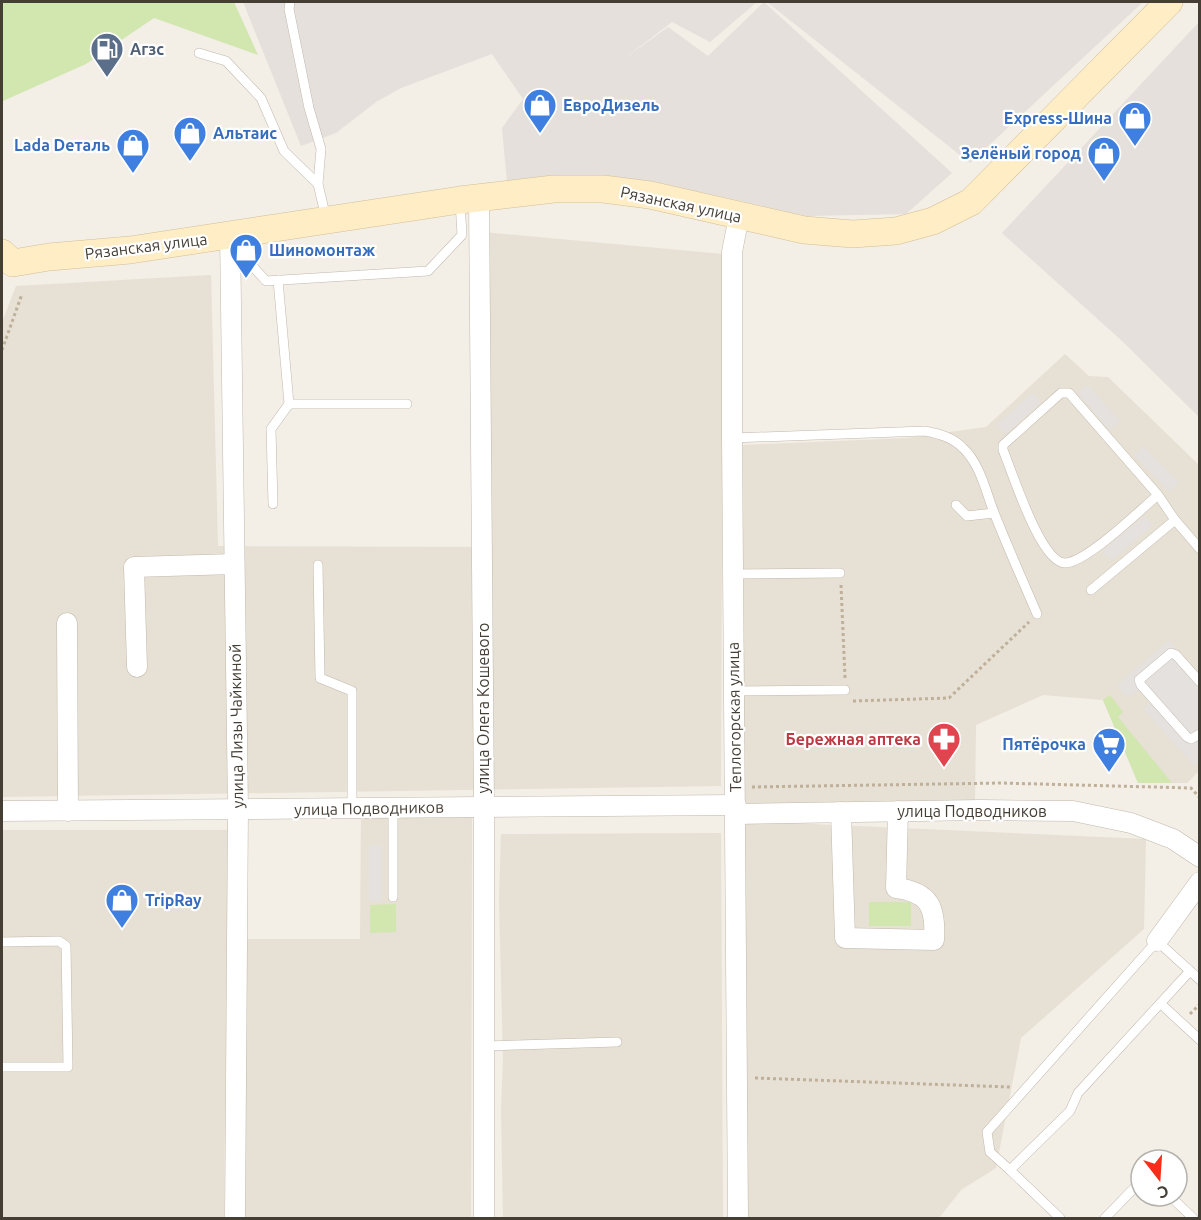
<svg xmlns="http://www.w3.org/2000/svg" width="1201" height="1220" font-family="Ubuntu,sans-serif">
  <rect width="100%" height="100%" fill="#f3eee6"/>
  <g fill="#e7e0d4">
    <polygon points="483,232 723,254 721,786 2,797 2,322 16,286 211,275 218,546 488,547"/>
    <polygon points="1065,354 1089,376 1108,377 1199,465 1199,771 1187,783 1138,783 1103,700 1043,695 976,725 975,805 744,804 743,445 907,438 986,427"/>
    <polygon points="361,817 472,817 471,1218 240,1218 241,939 360,939"/>
    <polygon points="743,821 1146,839 1144,929 1021,1038 996,1168 961,1190 939,1218 745,1218"/>
    <polygon points="2,830 228,830 224,1218 2,1218"/>
    <polygon points="721,833 723,1218 503,1218 501,1109 503,1059 499,901 501,834"/>
  </g>
  <g fill="#e5e0db">
    <polygon points="243,2 757,2 710,42 672,22 621,61 668,27 708,56 764,2 952,173 906,214 807,216 651,181 507,183 502,128 523,99 492,54 401,88 376,102 336,133 301,146"/>
    <polygon points="767,2 1143,2 970,163"/>
    <polygon points="1199,22 1199,417 1121,340 1002,233"/>
  </g>
  <g fill="#d1e7af">
    <polygon points="2,2 234,2 258,55 154,18 86,64 3,101"/>
    <polygon points="1110,695 1123,712 1118,717 1172,783 1138,783 1103,700"/>
    <rect x="869" y="902" width="42" height="24"/>
    <polygon points="396,904 396,932 370,933 370,905"/>
  </g>
  <g fill="#e4e1de">
    <polygon points="1088,385 1120,421 1110,430 1078,393"/>
    <polygon points="1032,393 1041,402 1006,434 997,425"/>
    <polygon points="1143,446 1179,483 1169,492 1134,455"/>
    <polygon points="1145,516 1153,525 1111,561 1102,551"/>
    <polygon points="1169,640 1199,675 1199,761 1194,766 1144,709 1150,703 1139,690 1128,698 1117,685"/>
    <rect x="369" y="845" width="12" height="56"/>
  </g>
  <g fill="none" stroke-linecap="round" stroke-linejoin="round">
    <defs>
      <g id="lane">
        <polyline points="290,2 289,9 309,108 321,149 318,184 326,218"/>
        <polyline points="199,53 226,61 261,98 284,151 318,184"/>
        <polyline points="233,239 246,259 266,281 428,271 462,235 460,202"/>
        <polyline points="289,404 407,404"/>
        <path d="M732,438L925,431C940,434 952,437 963,448C981,465 986,493 995,515C1008,548 1023,581 1037,614"/>
        <path d="M1158,495C1139,511 1088,561 1066,563C1041,565 1012,471 1003,450V445L1061,393H1069L1158,495L1175,520"/>
        <polyline points="273,504 271,429 289,404 278,280"/>
        <polyline points="956,505 967,516 994,513"/>
        <polyline points="318,565 320,678 352,691 352,808"/>
        <polyline points="732,574 840,573"/>
        <polyline points="1091,590 1175,520 1200,549"/>
        <polyline points="1200,682 1176,655 1171,653 1139,680 1141,685 1187,737 1191,739 1200,734"/>
        <polyline points="733,691 845,690"/>
        <polyline points="393,808 393,897"/>
        <polyline points="2,942 59,941 66,946 68,1067 2,1067"/>
        <polyline points="1161,1004 1200,1040"/>
        <polyline points="484,1046 617,1042"/>
        <polyline points="1010,1170 990,1152 987,1132 1157,941 1200,980"/>
        <polyline points="1170,1196 1193,1218"/>
        <polyline points="1060,1218 1010,1170 1070,1111 1078,1093 1190,971"/>
        <polyline points="1105,1218 1141,1181"/>
      </g>
      <g id="street">
        <polyline points="479,198 484,807 484,1218"/>
        <polyline points="230,234 238,809 235,1218"/>
        <polyline points="67,623 68,811"/>
        <polyline points="137,667 134,567 234,564"/>
        <polyline points="2,811 736,805"/>
        <path d="M841,812L845,938L934,940C936,908 930,892 896,888L898,811"/>
        <polyline points="736,814 981,810 1073,811 1131,823 1173,839 1200,857"/>
        <polyline points="1157,941 1200,882"/>
        <polyline points="738,1218 732,438 732,252 739,216"/>
      </g>
      <polyline id="secondary" points="2,253 13,263 49,257 130,250 460,200 554,189 603,189 650,195 804,230 853,234 896,231 933,221 971,202 1169,2"/>
    </defs>
    <use href="#lane" stroke="#c1b8ac" stroke-width="10"/>
    <use href="#street" stroke="#c1b8ac" stroke-width="21"/>
    <use href="#secondary" stroke="#d2bf96" stroke-width="28"/>
    <g stroke="#bfb09a" stroke-width="3" stroke-dasharray="3 3" stroke-linecap="butt">
      <polyline points="2,350 22,294"/>
      <polyline points="841,585 845,678"/>
      <polyline points="853,701 949,698 1029,622"/>
      <polyline points="752,787 1001,783 1191,788 1200,798"/>
      <polyline points="1190,1014 1200,1004"/>
      <polyline points="755,1078 1010,1087"/>
    </g>
    <use href="#lane" stroke="#fff" stroke-width="9"/>
    <use href="#street" stroke="#fff" stroke-width="20"/>
    <use href="#secondary" stroke="#feedc5" stroke-width="27"/>
  </g>
  <defs>
    <symbol id="fuel-pin" viewBox="-11 -11 22 30"><path d="M0 17L-7.5 6A9.5 9.5 0 1 1 7.5 6Z" fill="#5c6f8a" stroke="#fff"/><path d="M-5.5-6h7V0h2V4h1.3V-2.5L3-4.5l.8-.8L6-3V5H2.5V1h-1V6h-7ZM-4.2-4.7v3.2H.2V-4.7Z" fill="#fff"/></symbol>
    <symbol id="shop-pin" viewBox="-11 -11 22 30"><path d="M0 17L-7.5 6A9.5 9.5 0 1 1 7.5 6Z" fill="#3f7fe0" stroke="#fff"/><path d="M-5-2.5h2.3a2.7 3.5 0 0 1 5.4 0H5L5.5 6h-11ZM-1.5-2.5h3a1.5 2.3 0 0 0-3 0Z" fill="#fff"/></symbol>
    <symbol id="pharmacy-pin" viewBox="-11 -11 22 30"><path d="M0 17L-7.5 6A9.5 9.5 0 1 1 7.5 6Z" fill="#e0444e" stroke="#fff"/><path d="M-2-6h4v4h4v4h-4v4h-4v-4h-4v-4h4Z" fill="#fff"/></symbol>
    <symbol id="supermarket-pin" viewBox="-11 -11 22 30"><path d="M0 17L-7.5 6A9.5 9.5 0 1 1 7.5 6Z" fill="#3f7fe0" stroke="#fff"/><path d="M-6-5.5h2.5l.6 2H6L4.5 2H-2.5L-4.4-4H-6ZM-1.5 3.2a1.3 1.3 0 1 0 .1 0ZM3 3.2a1.3 1.3 0 1 0 .1 0Z" fill="#fff"/></symbol>
  </defs>
  <g fill-rule="evenodd">
    <use href="#fuel-pin" x="88" y="30" width="38" height="52"/>
    <use href="#shop-pin" x="521" y="86" width="38" height="52"/>
    <use href="#shop-pin" x="1116" y="99" width="38" height="52"/>
    <use href="#shop-pin" x="171" y="114" width="38" height="52"/>
    <use href="#shop-pin" x="114" y="126" width="38" height="52"/>
    <use href="#shop-pin" x="1085" y="134" width="38" height="52"/>
    <use href="#shop-pin" x="227" y="231" width="38" height="52"/>
    <use href="#pharmacy-pin" x="925" y="720" width="38" height="52"/>
    <use href="#supermarket-pin" x="1090" y="725" width="38" height="52"/>
    <use href="#shop-pin" x="103" y="881" width="38" height="52"/>
  </g>
  <g text-anchor="middle" stroke-width="4.5" stroke-linejoin="round" paint-order="stroke">
    <g font-size="16" font-weight="bold" fill="#4e5e75" stroke="#fff" text-anchor="start">
      <text x="130" y="55">Агзс</text>
    </g>
    <g font-size="16" font-weight="bold" fill="#366cbe" stroke="#fff" text-anchor="start">
      <text x="563" y="111">ЕвроДизель</text>
      <text x="1112" y="124" text-anchor="end">Express-Шина</text>
      <text x="213" y="139">Альтаис</text>
      <text x="110" y="151" text-anchor="end">Lada Dеталь</text>
      <text x="1081" y="159" text-anchor="end">Зелёный город</text>
      <text x="269" y="256">Шиномонтаж</text>
      <text x="1086" y="750" text-anchor="end">Пятёрочка</text>
      <text x="145" y="906">TripRay</text>
    </g>
    <g font-size="16" fill="#453e35" stroke="#fff">
      <text transform="translate(681 204) rotate(12)" y="6">Рязанская улица</text>
      <text transform="translate(146 246) rotate(-7)" y="6">Рязанская улица</text>
      <text transform="translate(483 708) rotate(-90)" y="6">улица Олега Кошевого</text>
      <text transform="translate(734 717) rotate(-91)" y="6">Теплогорская улица</text>
      <text transform="translate(236 726) rotate(-91)" y="6">улица Лизы Чайкиной</text>
      <text transform="translate(369 808) rotate(-1)" y="6">улица Подводников</text>
      <text x="972" y="817">улица Подводников</text>
    </g>
    <g font-size="16" font-weight="bold" fill="#be3a42" stroke="#fff" text-anchor="end">
      <text x="921" y="745">Бережная аптека</text>
    </g>
  </g>
  <rect width="1201" height="1220" fill="none" stroke="#453e35" stroke-width="6"/>
  <g transform="translate(1159 1178) rotate(163)"><circle r="28" fill="#ffffff" stroke="#b5b2ae" stroke-width="1.5"/>
  <path d="M0-4.5L10 22L0 15L-10 22Z" fill="#f62e19"/>
  <text y="-9" font-size="16" font-weight="bold" text-anchor="middle" fill="#453e35">С</text>
  </g>
</svg>
